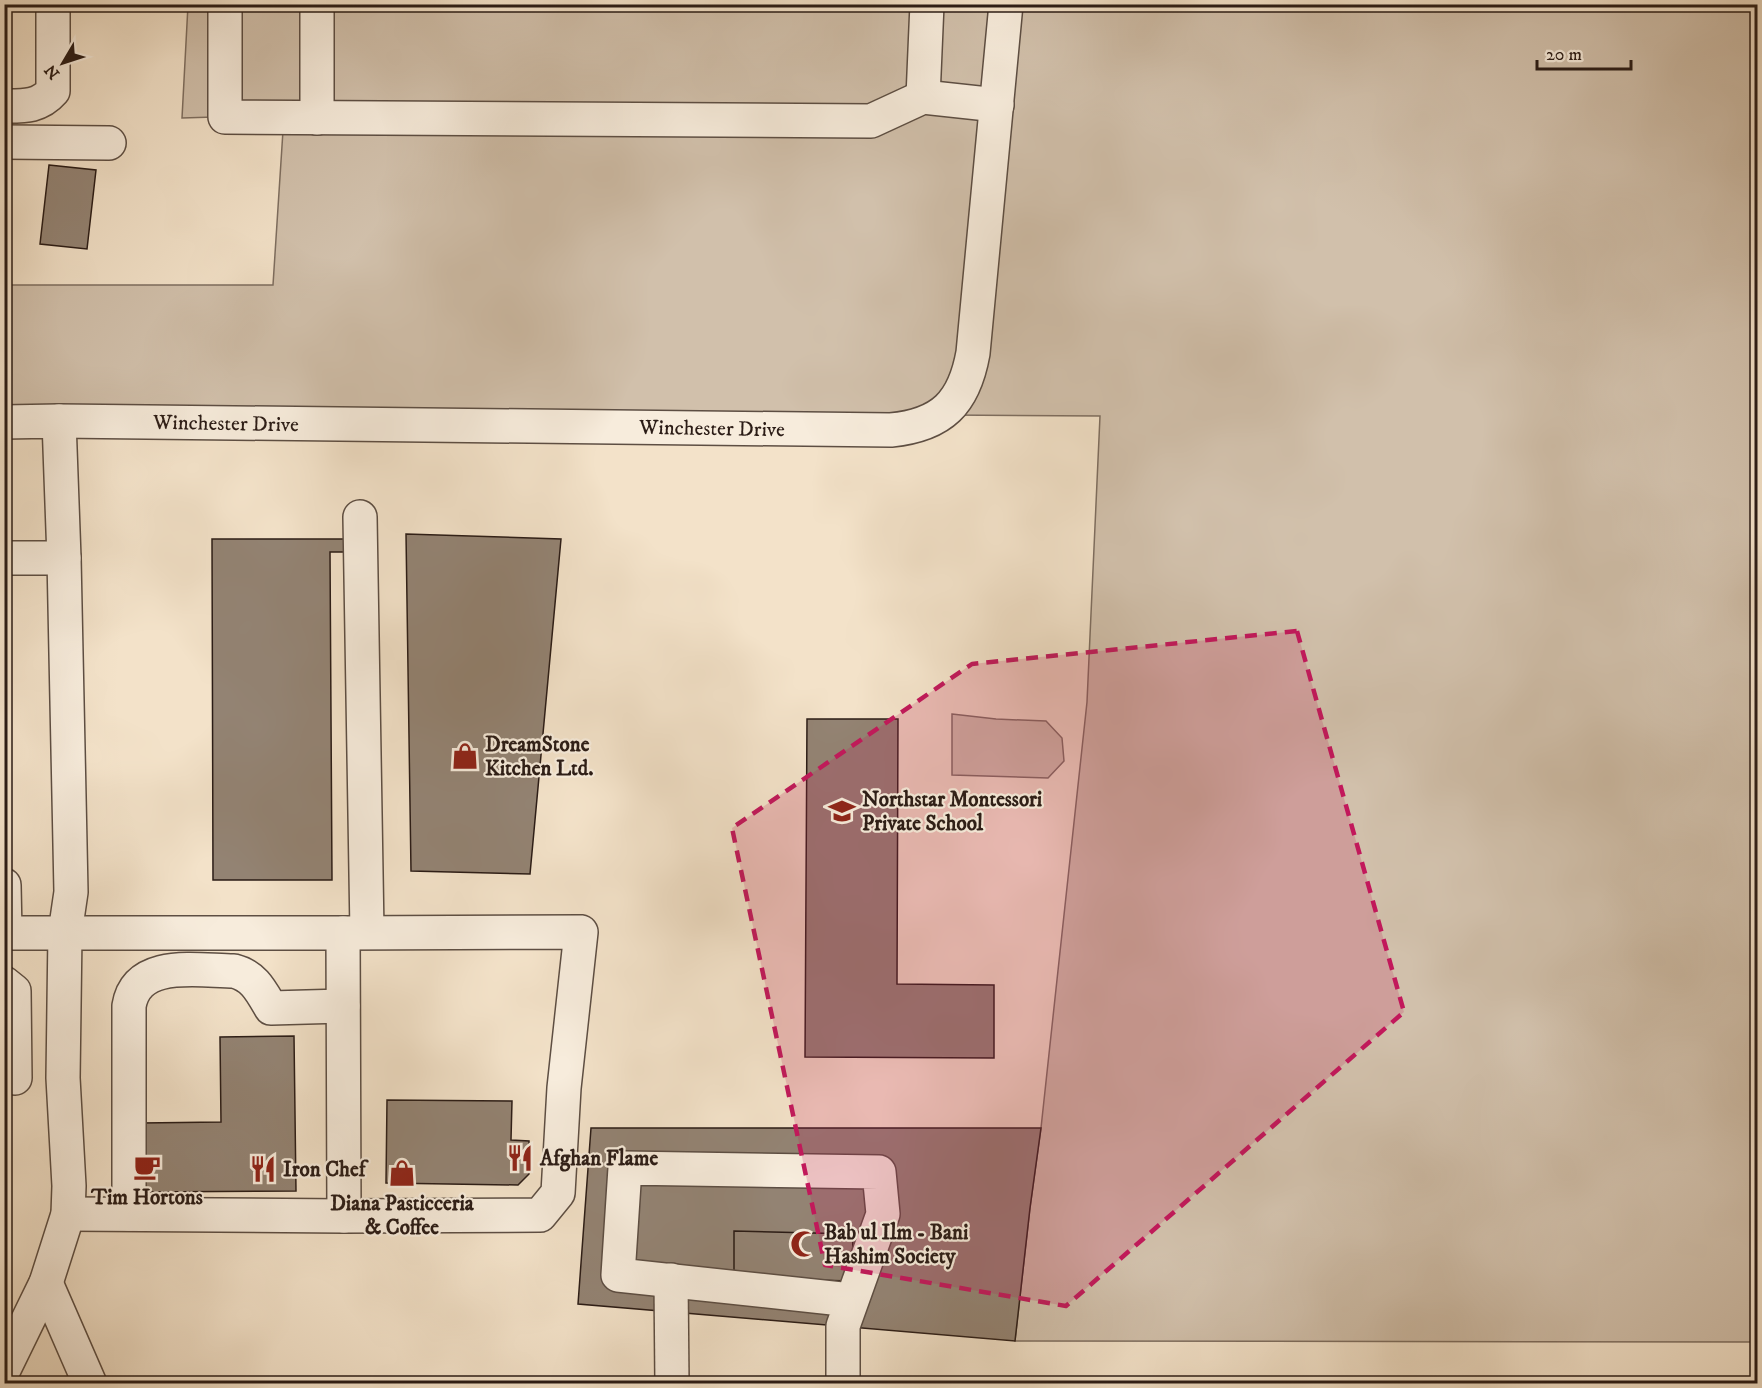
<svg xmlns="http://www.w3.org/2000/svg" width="1762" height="1388" font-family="'IM FELL DW Pica',serif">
  <rect width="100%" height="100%" fill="#f3e2c9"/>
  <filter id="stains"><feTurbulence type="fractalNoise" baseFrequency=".00333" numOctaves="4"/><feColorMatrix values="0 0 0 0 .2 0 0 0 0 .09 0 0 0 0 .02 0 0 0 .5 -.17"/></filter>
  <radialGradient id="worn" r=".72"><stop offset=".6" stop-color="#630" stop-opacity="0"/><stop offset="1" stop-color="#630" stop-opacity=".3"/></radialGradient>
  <g fill="#d1c0ab" stroke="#7e6e60" stroke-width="1.5">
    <polygon points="188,5 1757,5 1757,1342 1015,1341 1030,1208 1041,1128 1087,702 1100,416 74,409 5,411 4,285 273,285 284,115 182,118"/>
    <polygon points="952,714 996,719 1046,721 1062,738 1064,761 1048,778 952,775"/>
  </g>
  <g fill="#938373" stroke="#2b1c16" stroke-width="1.5">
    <polygon points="49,165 96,170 87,249 40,244"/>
    <polygon points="406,534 561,539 530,874 411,871"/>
    <polygon points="212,539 350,539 349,552 330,552 332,880 213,880"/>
    <polygon points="807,719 898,719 897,984 994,985 994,1058 805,1057"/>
    <polygon points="294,1036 296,1191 142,1192 141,1123 221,1122 220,1037"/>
    <polygon points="387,1100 512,1101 511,1140 529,1141 529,1174 518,1185 386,1183"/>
    <polygon points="591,1128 1041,1128 1030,1208 1015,1341 578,1304"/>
    <polygon points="734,1231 853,1234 852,1281 734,1278"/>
  </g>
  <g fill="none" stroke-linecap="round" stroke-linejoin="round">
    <defs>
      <g id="minor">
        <polyline points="225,4 225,117 871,121 923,97 997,105"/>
        <polyline points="317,4 317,118"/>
        <polyline points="923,97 927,4"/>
        <path d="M4,106C24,106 39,107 53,91V4"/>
        <polyline points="4,142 109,143"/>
        <path d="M59,421L891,430C942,425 964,403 973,353L1006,4"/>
        <polyline points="4,422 59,421 64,558 71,892 65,933 63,1078 69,1186 68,1214 46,1283 4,1369"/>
        <polyline points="360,517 367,932"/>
        <polyline points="4,558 64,558"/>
        <polyline points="4,885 5,933"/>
        <polyline points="4,933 343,933 344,1216"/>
        <polyline points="4,983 14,991 15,1078"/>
        <polyline points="68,1214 344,1216 540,1215 558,1193 564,1088 581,932 343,933"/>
        <path d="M129,1214V1006C137,958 199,971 234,971C254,976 261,991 271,1008L343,1006"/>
        <polyline points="671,1280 672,1384"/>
        <polyline points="46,1283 90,1384"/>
        <polyline points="843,1384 843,1326 883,1214 879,1172 625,1168 618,1275 851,1300"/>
      </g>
    </defs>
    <use href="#minor" stroke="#5d4e43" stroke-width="36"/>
    <use href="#minor" stroke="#f7ecdc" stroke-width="33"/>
  </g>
  <path fill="#c2185b" fill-opacity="0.2" stroke="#c2185b" stroke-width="4.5" stroke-dasharray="12 8" stroke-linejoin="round" d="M1297,631L1404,1012L1066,1306L825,1265L732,828L972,664Z"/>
  <defs>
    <symbol id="shop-bare" viewBox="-9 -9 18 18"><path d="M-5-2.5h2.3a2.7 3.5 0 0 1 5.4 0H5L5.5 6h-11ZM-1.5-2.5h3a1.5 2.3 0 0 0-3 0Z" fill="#8f2418" stroke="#f7ecdc" stroke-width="2.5" paint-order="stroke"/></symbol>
    <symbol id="school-bare" viewBox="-9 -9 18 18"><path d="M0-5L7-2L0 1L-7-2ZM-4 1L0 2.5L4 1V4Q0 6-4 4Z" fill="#8f2418" stroke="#f7ecdc" stroke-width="2.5" paint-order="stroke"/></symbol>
    <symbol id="restaurant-bare" viewBox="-9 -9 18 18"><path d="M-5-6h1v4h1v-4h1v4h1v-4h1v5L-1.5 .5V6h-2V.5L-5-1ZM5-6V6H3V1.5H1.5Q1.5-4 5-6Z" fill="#8f2418" stroke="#f7ecdc" stroke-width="2.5" paint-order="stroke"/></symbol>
    <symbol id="cafe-bare" viewBox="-9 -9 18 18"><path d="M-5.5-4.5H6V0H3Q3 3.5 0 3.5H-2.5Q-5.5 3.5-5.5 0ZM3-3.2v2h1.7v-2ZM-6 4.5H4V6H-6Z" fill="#8f2418" stroke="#f7ecdc" stroke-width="2.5" paint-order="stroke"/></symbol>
    <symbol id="mosque-bare" viewBox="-9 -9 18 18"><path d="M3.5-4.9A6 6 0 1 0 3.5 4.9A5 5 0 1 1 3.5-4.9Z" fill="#8f2418" stroke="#f7ecdc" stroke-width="2.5" paint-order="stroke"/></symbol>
  </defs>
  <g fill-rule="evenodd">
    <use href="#shop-bare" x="446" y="737" width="38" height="38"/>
    <use href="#school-bare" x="823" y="792" width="38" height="38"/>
    <use href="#restaurant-bare" x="501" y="1139" width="38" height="38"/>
    <use href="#cafe-bare" x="128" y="1148" width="38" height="38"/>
    <use href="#restaurant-bare" x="244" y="1150" width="38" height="38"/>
    <use href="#shop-bare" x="383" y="1154" width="38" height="38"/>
    <use href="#mosque-bare" x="785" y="1225" width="38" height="38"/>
  </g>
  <g text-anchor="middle" stroke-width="4.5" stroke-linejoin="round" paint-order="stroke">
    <g font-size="21" fill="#2b1c16" stroke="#f7ecdc">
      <text transform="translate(226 423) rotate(1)" y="7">Winchester Drive</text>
      <text transform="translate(712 428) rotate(1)" y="7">Winchester Drive</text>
    </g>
    <g font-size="21" font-weight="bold" fill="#2b1c16" stroke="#f7ecdc" text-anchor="start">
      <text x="485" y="751">DreamStone<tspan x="485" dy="24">Kitchen Ltd.</tspan></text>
      <text x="862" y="806">Northstar Montessori<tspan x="862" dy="24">Private School</tspan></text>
      <text x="540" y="1165">Afghan Flame</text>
      <text x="283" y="1176">Iron Chef</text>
      <text x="147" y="1204" text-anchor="middle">Tim Hortons</text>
      <text x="402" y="1210" text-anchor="middle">Diana Pasticceria<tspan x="402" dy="24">&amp; Coffee</tspan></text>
      <text x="824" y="1239">Bab ul Ilm - Bani<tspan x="824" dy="24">Hashim Society</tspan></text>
    </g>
  </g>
  <rect width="1762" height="1388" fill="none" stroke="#f3e2c9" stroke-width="24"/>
  <rect x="6" y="6" width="1750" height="1376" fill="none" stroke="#2b1c16" stroke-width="3"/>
  <rect x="12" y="12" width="1738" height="1364" fill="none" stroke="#2b1c16" stroke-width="1.5"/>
  <g transform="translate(63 63) rotate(231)" stroke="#f7ecdc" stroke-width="4.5" paint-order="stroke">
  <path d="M0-4.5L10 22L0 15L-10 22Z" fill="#2b1c16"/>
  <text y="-9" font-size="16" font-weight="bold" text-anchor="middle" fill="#2b1c16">N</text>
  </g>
  <path d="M1537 60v9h94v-9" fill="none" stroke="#2b1c16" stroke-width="3"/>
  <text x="1546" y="60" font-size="18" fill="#2b1c16" stroke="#f7ecdc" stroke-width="4.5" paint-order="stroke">20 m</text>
  <rect width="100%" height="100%" filter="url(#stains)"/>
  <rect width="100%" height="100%" fill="url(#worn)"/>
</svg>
